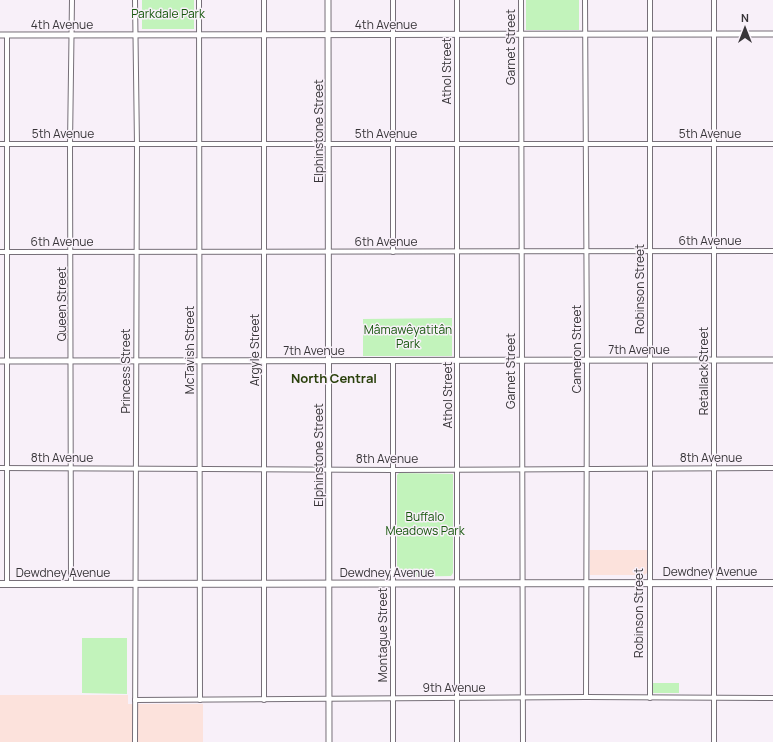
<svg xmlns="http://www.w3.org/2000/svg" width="773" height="742" font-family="Manrope,sans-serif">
  <rect width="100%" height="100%" fill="#f8f0f9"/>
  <g fill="#fce2dc">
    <polygon points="590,550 647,550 647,573 644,575 590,575"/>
    <polygon points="0,695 128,695 128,704 203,704 203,742 0,742"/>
  </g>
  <g fill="#c2f3bb">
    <rect x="142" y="0" width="52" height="29"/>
    <rect x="526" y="0" width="53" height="30"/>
    <polygon points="452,318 452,356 363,356 363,319"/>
    <polygon points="399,473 453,474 453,573 451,576 400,577 397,575 397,475"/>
    <polygon points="82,638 127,638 127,694 82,693"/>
    <rect x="653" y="683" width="26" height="10"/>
  </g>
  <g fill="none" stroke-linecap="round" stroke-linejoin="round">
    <defs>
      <g id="minor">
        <polyline points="199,0 200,700"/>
        <polyline points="393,0 393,252"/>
        <polyline points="457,0 457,742"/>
        <polyline points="521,0 523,742"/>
        <polyline points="585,0 587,360 586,697"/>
        <polyline points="7,35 7,584"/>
        <polyline points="0,144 773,144"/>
        <polyline points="0,252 773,251"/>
        <polyline points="393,361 393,742"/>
        <polyline points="0,468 393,470 773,468"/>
        <polyline points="71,584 70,144 72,0"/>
        <polyline points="650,698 650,0"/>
        <polyline points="135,700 586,697 773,698"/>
        <polyline points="264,700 264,0"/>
        <polyline points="135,742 137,145 135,0"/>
        <polyline points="714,742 714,0"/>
      </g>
      <g id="tertiary">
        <polyline points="328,0 329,742"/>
        <polyline points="0,35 773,34"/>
        <polyline points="0,361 773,360"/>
      </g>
      <polyline id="secondary" points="0,584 773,583"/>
    </defs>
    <use href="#minor" stroke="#766f78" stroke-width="6"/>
    <use href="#tertiary" stroke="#766f78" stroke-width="7"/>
    <use href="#secondary" stroke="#766f78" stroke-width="8"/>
    <use href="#minor" stroke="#fff" stroke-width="4"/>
    <use href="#tertiary" stroke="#fff" stroke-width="5"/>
    <use href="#secondary" stroke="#fff" stroke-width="6"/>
  </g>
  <g text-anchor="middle" stroke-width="3" stroke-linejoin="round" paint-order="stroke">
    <g font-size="12" fill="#17570d" stroke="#f8f0f9">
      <text x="168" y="18">Parkdale Park</text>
      <text x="408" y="334">Mâmawêyatitân<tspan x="408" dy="14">Park</tspan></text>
      <text x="425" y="521">Buffalo<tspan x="425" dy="14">Meadows Park</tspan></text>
    </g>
    <g font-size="12" fill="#373438" stroke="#f8f0f9">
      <text x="62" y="29">4th Avenue</text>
      <text x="386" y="29">4th Avenue</text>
      <text transform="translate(511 47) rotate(-90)" y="4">Garnet Street</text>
      <text transform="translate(447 71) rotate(-90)" y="4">Athol Street</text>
      <text transform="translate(319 131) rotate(-90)" y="4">Elphinstone Street</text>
      <text x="63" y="138">5th Avenue</text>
      <text x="386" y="138">5th Avenue</text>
      <text x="710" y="138">5th Avenue</text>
      <text x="710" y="245">6th Avenue</text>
      <text x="62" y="246">6th Avenue</text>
      <text x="386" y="246">6th Avenue</text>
      <text transform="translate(640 289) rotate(-90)" y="4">Robinson Street</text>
      <text transform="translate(62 304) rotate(-90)" y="4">Queen Street</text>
      <text transform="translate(577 349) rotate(-90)" y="4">Cameron Street</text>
      <text transform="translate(190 350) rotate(-90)" y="4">McTavish Street</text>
      <text transform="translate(255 350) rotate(-90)" y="4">Argyle Street</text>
      <text x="639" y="354">7th Avenue</text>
      <text x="314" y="355">7th Avenue</text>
      <text transform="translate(126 371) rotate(-90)" y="4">Princess Street</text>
      <text transform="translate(511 371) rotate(-90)" y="4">Garnet Street</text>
      <text transform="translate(704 371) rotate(-90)" y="4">Retallack Street</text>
      <text transform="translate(448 395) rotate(-90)" y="4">Athol Street</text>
      <text transform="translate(319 455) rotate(-90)" y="4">Elphinstone Street</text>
      <text x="62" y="462">8th Avenue</text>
      <text x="711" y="462">8th Avenue</text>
      <text x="387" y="463">8th Avenue</text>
      <text x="710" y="576">Dewdney Avenue</text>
      <text x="63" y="577">Dewdney Avenue</text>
      <text x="387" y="577">Dewdney Avenue</text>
      <text transform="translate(639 613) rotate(-90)" y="4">Robinson Street</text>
      <text transform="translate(383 635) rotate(-90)" y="4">Montague Street</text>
      <text x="454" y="692">9th Avenue</text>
    </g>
    <g font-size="13" font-weight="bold" fill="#2b410d" stroke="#f8f0f9">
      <text x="334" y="383">North Central</text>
    </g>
  </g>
  <g transform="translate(745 28)" stroke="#f8f0f9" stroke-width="3" paint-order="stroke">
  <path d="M0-3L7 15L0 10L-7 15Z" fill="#373438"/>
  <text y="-6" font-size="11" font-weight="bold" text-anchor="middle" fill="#373438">N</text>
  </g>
</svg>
